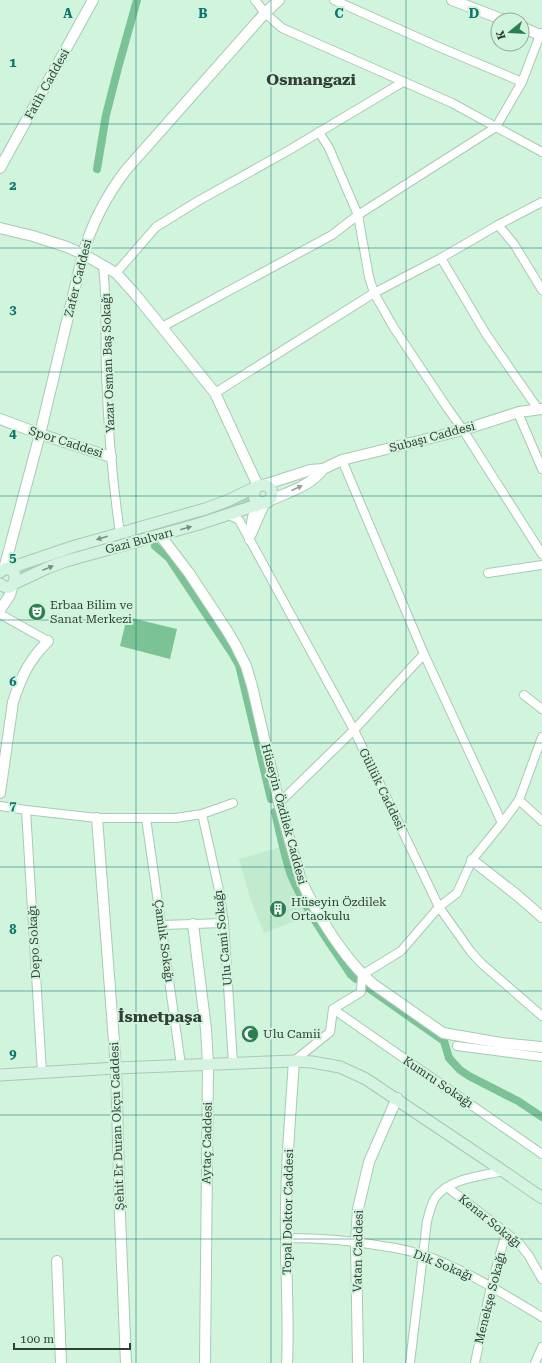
<svg xmlns="http://www.w3.org/2000/svg" width="542" height="1363" font-family="'Roboto Serif',serif">
  <rect width="100%" height="100%" fill="#d1f4dd"/>
  <polygon fill="#c1eacf" points="281,847 288,873 308,916 264,933 251,901 239,859"/>
  <path fill="#a0deb6" d="M250,496L252,501L22,574L19,568C96,545 176,528 250,496Z"/>
  <polygon fill="#7bc397" points="127,617 177,629 170,659 120,646"/>
  <g fill="none" stroke-linecap="round" stroke-linejoin="round">
    <g stroke="#7bc397" stroke-width="8">
      <polyline points="97,169 106,115 118,68 137,0"/>
      <polyline points="155,546 169,558 232,653 239,665 271,799"/>
      <path d="M275,812C280,833 284,855 291,875C306,911 330,943 351,975L356,979"/>
      <polyline points="367,987 444,1041 449,1058 460,1070 469,1076 518,1101 542,1117"/>
    </g>
    <defs>
      <g id="minor">
        <polyline points="255,0 265,13 282,28 452,103 542,152"/>
        <polyline points="334,0 439,47 522,82"/>
        <polyline points="319,132 329,148 358,215 369,277 374,293 394,328 446,406 463,430 542,554"/>
        <polyline points="498,225 514,244 542,290"/>
        <polyline points="441,258 486,334 538,409"/>
        <path d="M103,265C107,301 105,336 106,372C108,426 112,479 120,533"/>
        <polyline points="116,273 156,227 198,201 291,149 403,82"/>
        <polyline points="162,327 332,235 358,215 496,127 522,82 540,35 542,33"/>
        <polyline points="215,393 374,293 441,258 498,225 542,202"/>
        <polyline points="518,413 542,469"/>
        <polyline points="342,460 424,654 502,823"/>
        <polyline points="229,515 239,520 354,730 439,907 471,952 481,963 542,1016"/>
        <polyline points="252,534 266,502"/>
        <polyline points="249,540 251,522 256,499"/>
        <polyline points="488,573 542,565"/>
        <polyline points="0,614 48,641"/>
        <polyline points="524,695 542,709"/>
        <polyline points="519,800 542,821"/>
        <polyline points="279,803 354,730 424,654"/>
        <polyline points="0,806 26,810 97,818 176,818 202,814 233,803"/>
        <polyline points="26,810 42,1073"/>
        <polyline points="202,814 219,890 224,923 233,1063"/>
        <polyline points="146,818 181,1065"/>
        <polyline points="162,925 224,923"/>
        <polyline points="333,1009 542,1154"/>
        <polyline points="457,1046 542,1057"/>
        <polyline points="294,1061 330,1032 333,1009 361,992 362,975 401,951 439,907 457,893 472,860 502,823 519,800 542,737"/>
        <polyline points="447,1187 518,1242 529,1256 542,1279"/>
        <path d="M286,1238C319,1238 350,1240 382,1246C396,1248 411,1251 424,1255C466,1270 504,1294 542,1317"/>
        <path d="M410,1363L427,1221C429,1213 431,1205 435,1198C449,1178 482,1176 503,1171"/>
        <polyline points="475,1363 491,1286 506,1233"/>
        <polyline points="535,1363 542,1347"/>
      </g>
      <g id="tertiary">
        <polyline points="452,0 504,20"/>
        <polyline points="522,27 542,36"/>
        <polyline points="0,168 93,0"/>
        <polyline points="0,228 33,236 67,247 83,254 116,273 135,294 215,393 258,486"/>
        <polyline points="0,419 40,434 111,457"/>
        <polyline points="264,485 310,470 323,469 342,460 463,430 519,412 542,409"/>
        <path d="M266,502C285,493 310,487 323,469"/>
        <path d="M160,535L189,573L226,629L235,644L246,666L252,686L279,803L300,877C314,911 345,960 373,984L443,1033L501,1043L542,1047"/>
        <path d="M4,569L40,434L83,254C92,223 107,195 126,170L265,13L279,0"/>
        <polyline points="0,610 10,595 13,584"/>
        <path d="M0,793L13,702C21,677 29,660 48,641"/>
        <polyline points="97,818 116,1068 120,1216 126,1363"/>
        <polyline points="472,860 518,896 542,917"/>
        <polyline points="193,924 206,1029 208,1065 205,1363"/>
        <polyline points="57,1261 61,1363"/>
        <path d="M287,1363C289,1321 286,1280 286,1238C285,1179 290,1120 294,1061"/>
        <polyline points="358,1363 356,1242 358,1209 369,1162 397,1098"/>
      </g>
      <g id="secondary">
        <circle cx="263" cy="494" r="9"/>
        <polyline points="7,569 72,547 205,509 227,501 258,486"/>
        <path d="M0,572C19,556 21,599 0,584"/>
        <polyline points="13,584 47,568 66,561 199,524 266,502"/>
        <polyline points="0,1075 116,1068 294,1061 312,1062 340,1067 366,1079 503,1171 542,1198"/>
      </g>
    </defs>
    <use href="#minor" stroke="#a8cab4" stroke-width="10"/>
    <use href="#tertiary" stroke="#a8cab4" stroke-width="12"/>
    <use href="#secondary" stroke="#a8cab4" stroke-width="13"/>
    <use href="#minor" stroke="#fff" stroke-width="8"/>
    <use href="#tertiary" stroke="#fff" stroke-width="10"/>
    <use href="#secondary" stroke="#d5f3e1" stroke-width="11"/>
  </g>
  <defs><path id="oneway-solid" d="M-6-.8H1V-3.2L6.5 0L1 3.2V.8H-6Z"/></defs>
  <use fill="#989f9a" href="#oneway-solid" transform="translate(297 488) rotate(-25)"/>
  <g fill="#7b9083">
    <use href="#oneway-solid" transform="translate(186 528) rotate(-16)"/>
    <use href="#oneway-solid" transform="translate(102 538) rotate(164)"/>
    <use href="#oneway-solid" transform="translate(48 568) rotate(-22)"/>
  </g>
  <path fill="none" stroke="#0f766e" stroke-width="1" stroke-opacity="0.55" d="M136,0V1363M271,0V1363M406,0V1363M0,124H542M0,248H542M0,372H542M0,496H542M0,620H542M0,743H542M0,867H542M0,991H542M0,1115H542M0,1239H542"/>
  <defs>
    <symbol id="theatre-disc" viewBox="-11 -11 22 22"><circle r="9.5" fill="#2b8052" stroke="#d1f4dd"/><path d="M-5-5.5Q0-4 5-5.5V0Q5 5 0 6Q-5 5-5 0ZM-3.3-2.5H-1v1.5H-3.3ZM1-2.5H3.3v1.5H1ZM-2.8 1Q0 5.5 2.8 1Z" fill="#fff"/></symbol>
    <symbol id="building-disc" viewBox="-11 -11 22 22"><circle r="9.5" fill="#2b8052" stroke="#d1f4dd"/><path d="M-4-6H4V6H1V3H-1V6H-4ZM-2.5-4.3h1.7v1.8h-1.7ZM.8-4.3h1.7v1.8H.8ZM-2.5-1h1.7V.8h-1.7ZM.8-1h1.7V.8H.8Z" fill="#fff"/></symbol>
    <symbol id="mosque-disc" viewBox="-11 -11 22 22"><circle r="9.5" fill="#2b8052" stroke="#d1f4dd"/><path d="M3.5-4.9A6 6 0 1 0 3.5 4.9A5 5 0 1 1 3.5-4.9Z" fill="#fff"/></symbol>
  </defs>
  <g fill-rule="evenodd">
    <use href="#theatre-disc" x="27" y="602" width="20" height="20"/>
    <use href="#building-disc" x="268" y="899" width="20" height="20"/>
    <use href="#mosque-disc" x="240" y="1024" width="20" height="20"/>
  </g>
  <g text-anchor="middle" stroke-width="4" stroke-linejoin="round" paint-order="stroke">
    <g font-size="12" fill="#313f36" stroke="#d1f4dd">
      <text transform="translate(47 84) rotate(-61)" y="4">Fatih Caddesi</text>
      <text transform="translate(78 278) rotate(-76)" y="4">Zafer Caddesi</text>
      <text transform="translate(108 363) rotate(-92)" y="4">Yazar Osman Baş Sokağı</text>
      <text transform="translate(432 437) rotate(-15)" y="4">Subaşı Caddesi</text>
      <text transform="translate(66 442) rotate(18)" y="4">Spor Caddesi</text>
      <text transform="translate(139 541) rotate(-15)" y="4">Gazi Bulvarı</text>
      <text transform="translate(382 789) rotate(64)" y="4">Güllük Caddesi</text>
      <text transform="translate(284 814) rotate(75)" y="4">Hüseyin Özdilek Caddesi</text>
      <text transform="translate(223 938) rotate(-96)" y="4">Ulu Cami Sokağı</text>
      <text transform="translate(164 941) rotate(82)" y="4">Çamlık Sokağı</text>
      <text transform="translate(34 942) rotate(-93)" y="4">Depo Sokağı</text>
      <text transform="translate(438 1082) rotate(34)" y="4">Kumru Sokağı</text>
      <text transform="translate(117 1126) rotate(-92)" y="4">Şehit Er Duran Okçu Caddesi</text>
      <text transform="translate(207 1143) rotate(-89)" y="4">Aytaç Caddesi</text>
      <text transform="translate(288 1212) rotate(-89)" y="4">Topal Doktor Caddesi</text>
      <text transform="translate(490 1221) rotate(39)" y="4">Kenar Sokağı</text>
      <text transform="translate(358 1251) rotate(-89)" y="4">Vatan Caddesi</text>
      <text transform="translate(443 1265) rotate(22)" y="4">Dik Sokağı</text>
      <text transform="translate(490 1298) rotate(-76)" y="4">Menekşe Sokağı</text>
    </g>
    <g font-size="12" fill="#313f36" stroke="#d1f4dd" text-anchor="start">
      <text x="50" y="609">Erbaa Bilim ve<tspan x="50" dy="14">Sanat Merkezi</tspan></text>
      <text x="291" y="906">Hüseyin Özdilek<tspan x="291" dy="14">Ortaokulu</tspan></text>
      <text x="263" y="1038">Ulu Camii</text>
    </g>
    <g font-size="16" font-weight="bold" fill="#313f36" stroke="#d1f4dd">
      <text x="311" y="85">Osmangazi</text>
      <text x="160" y="1022">İsmetpaşa</text>
    </g>
  </g>
  <g font-size="13" text-anchor="middle" font-weight="bold" fill="#0f766e" stroke="#d1f4dd" stroke-width="4" stroke-linejoin="round" paint-order="stroke">
    <text x="68" y="18">A</text>
    <text x="203" y="18">B</text>
    <text x="339" y="18">C</text>
    <text x="474" y="18">D</text>
    <text x="13" y="67">1</text>
    <text x="13" y="190">2</text>
    <text x="13" y="314">3</text>
    <text x="13" y="438">4</text>
    <text x="13" y="562">5</text>
    <text x="13" y="686">6</text>
    <text x="13" y="810">7</text>
    <text x="13" y="934">8</text>
    <text x="13" y="1058">9</text>
  </g>
  <g transform="translate(510 32) rotate(252)"><circle r="19" fill="#d1f4dd" stroke="#91ac9a"/>
  <path d="M0-3L7 15L0 10L-7 15Z" fill="#2b8052"/>
  <text y="-6" font-size="11" font-weight="bold" text-anchor="middle" fill="#313f36">K</text>
  </g>
  <path d="M14 1343v6h116v-6" fill="none" stroke="#313f36" stroke-width="2"/>
  <text x="20" y="1343" font-size="12" fill="#313f36" stroke="#d1f4dd" stroke-width="3" paint-order="stroke">100 m</text>
</svg>
